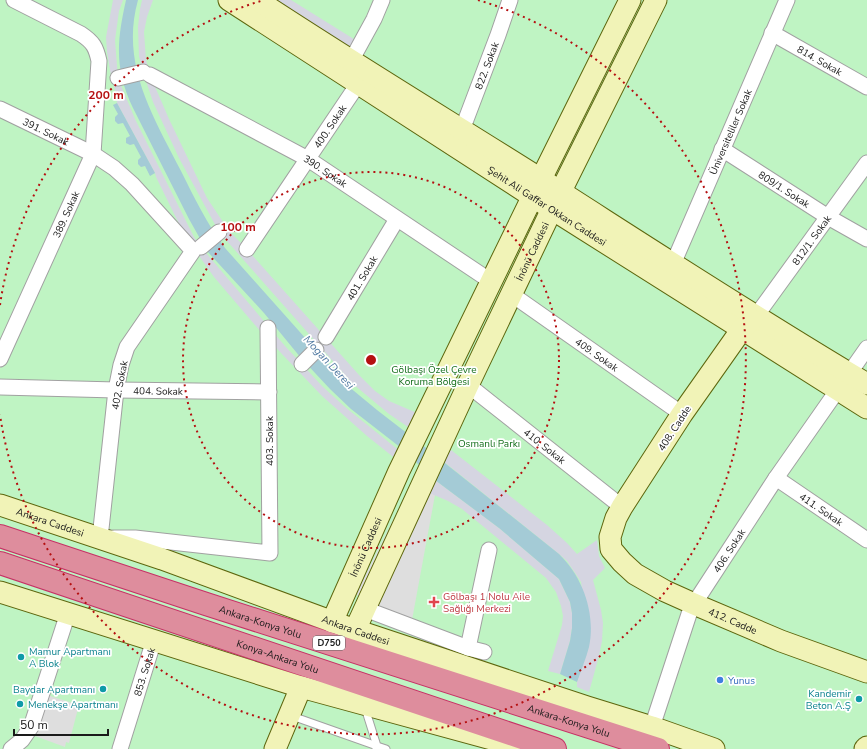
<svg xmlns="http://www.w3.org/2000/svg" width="867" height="749" font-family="'Nunito Sans',sans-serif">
  <rect width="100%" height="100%" fill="#ebe8e1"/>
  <rect fill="#bff4c3" x="0" y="0" width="867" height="749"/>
  <g fill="#dedede">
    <polygon points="411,484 435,495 412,620 375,611 356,594"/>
    <polygon points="47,695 79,705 69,743 66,742 65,747 35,736"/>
  </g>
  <g fill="#d5d5e1">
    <polygon points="113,0 123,0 119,11 115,40 118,78 135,119 194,237 201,247 285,346 322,386 345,407 401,452 397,460 367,436 322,396 261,332 214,277 185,236 156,177 155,173 117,103 116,93 111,76 107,52 106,37"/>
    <polygon points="142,0 153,0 147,17 144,32 146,60 150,75 169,119 207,198 229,231 244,246 359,375 375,391 389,401 417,413 414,431 389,414 353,384 219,232 179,158 153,102 143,72 139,56 138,27 140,9"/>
    <polygon points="269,0 291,0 357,41 350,51"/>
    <polygon points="451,450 547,525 567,543 577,554 597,540 599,556 605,568 593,580 601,610 603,623 602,641 599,656 589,692 577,687 577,682 589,646 581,582 567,561 559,554 443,461"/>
    <polygon points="431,477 499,528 559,579 570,602 572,613 572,628 570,641 560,674 548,671 562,625 563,616 561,606 556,592 546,578 462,509 448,501 427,492"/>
  </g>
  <g fill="#a4cbd6">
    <path d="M126,0H138C120,64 153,116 181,171C194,197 207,224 225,248L348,386L377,410L421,444L559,554C583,577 596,614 589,647C586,659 581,670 577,682L560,674L570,641L572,628V613L570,602L559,579L499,528L431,477L405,451L351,409L330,389L301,358L264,313L207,251L189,219L133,108C114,68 117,41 126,0Z"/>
    <polygon points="117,103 155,173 150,176 145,166 141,167 138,164 138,160 141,157 134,144 130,145 126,143 126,138 130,136 123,123 118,124 115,121 115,117 118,114 113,105"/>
  </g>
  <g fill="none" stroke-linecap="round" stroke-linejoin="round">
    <defs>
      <g id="lane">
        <polyline points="365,708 377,746 386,749"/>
        <polyline points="292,716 377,746 376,749"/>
      </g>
      <g id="street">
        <path id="s1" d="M772,33L867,87"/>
        <polyline points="351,61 374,19 382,0"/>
        <path id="s2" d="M150,75L308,159L492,282"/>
        <polyline points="118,78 143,72"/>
        <path id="s3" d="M0,109L93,154L114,168L132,184L193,251L127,347L121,365L116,390L100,538H135L270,553L268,328"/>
        <path id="s4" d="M462,130L498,35L510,0"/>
        <path id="s5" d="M722,149L828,217L867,239"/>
        <polyline points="201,247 219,232"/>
        <path id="s6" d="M247,249L358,84"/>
        <path id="s7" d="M673,264L787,0"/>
        <path id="s8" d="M511,294L682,414"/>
        <path id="s9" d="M756,316L867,163"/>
        <path id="s10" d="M326,337L397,219"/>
        <path id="s11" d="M0,359L93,154L99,61C96,47 93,42 81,34L14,0"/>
        <polyline points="302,364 316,350"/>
        <path id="s12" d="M468,385L622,507"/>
        <path id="s13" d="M0,387L116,390L269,392"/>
        <path id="s14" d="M776,478L867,540"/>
        <polyline points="365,609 468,648 484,652"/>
        <polyline points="468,648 489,550"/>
        <path id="s15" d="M652,727L689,614L694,604L776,478L867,348"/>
        <polyline points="11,749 22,740 31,727 68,613"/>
        <path id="s16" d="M120,749L154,640"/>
      </g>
      <g id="secondary">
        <path id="s17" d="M229,0L552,209L867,408"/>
        <path d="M257,0C351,62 447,120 542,180C650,249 757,319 867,384"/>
        <path id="s18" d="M752,320L742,329L682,414L622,507L616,518L610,537L611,549L622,562L635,574L665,591L694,604L781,641L867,672"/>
        <path id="s19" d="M0,505L162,559L355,630L587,707L652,727L714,749"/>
        <polyline points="0,592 301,687 499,741 516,742"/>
        <path id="s20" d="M332,622L399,471L545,171L630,0"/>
        <path id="s21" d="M355,630L468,385L552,209L656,0"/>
        <polyline points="275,749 301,687"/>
        <polyline points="865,749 867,747"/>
      </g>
      <g id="highway">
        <path id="s22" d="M0,536L206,604L658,749"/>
        <path id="s23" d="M0,563L555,749"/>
      </g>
    </defs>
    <use href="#lane" stroke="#a1a1a1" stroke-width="9"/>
    <use href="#street" stroke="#a1a1a1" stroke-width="17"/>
    <use href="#secondary" stroke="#5d660d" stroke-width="23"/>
    <use href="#highway" stroke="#c63165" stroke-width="24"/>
    <use href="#lane" stroke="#fff" stroke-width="7"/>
    <use href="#street" stroke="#fff" stroke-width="15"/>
    <use href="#secondary" stroke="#f1f3b7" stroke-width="21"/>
    <use href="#highway" stroke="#de8d9d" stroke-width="22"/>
  </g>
  <g fill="none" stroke="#b51011" stroke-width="2" stroke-dasharray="2 4">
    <circle cx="371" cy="360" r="188"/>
    <path d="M0 305A375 375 0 0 1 264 0M478 0A375 375 0 1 1 0 415"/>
  </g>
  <path fill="#e0444e" stroke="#fff" stroke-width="1.5" d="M432 596h4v4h4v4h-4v4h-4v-4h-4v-4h4z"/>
  <g fill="#0f9aa8" stroke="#fff" stroke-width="1.5">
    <circle cx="21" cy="657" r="4"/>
    <circle cx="103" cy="689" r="4"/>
    <circle cx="859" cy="699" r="4"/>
    <circle cx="20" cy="704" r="4"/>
  </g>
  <circle fill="#3f7fe0" stroke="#fff" stroke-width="1.5" cx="720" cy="680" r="4"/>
  <g text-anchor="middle" stroke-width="3.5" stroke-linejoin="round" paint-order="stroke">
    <rect fill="#fff" stroke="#5f5f5f" stroke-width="1" x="313" y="636" width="32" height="14" rx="3"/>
    <g font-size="9" font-weight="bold" fill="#1a1a1a">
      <text x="329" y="646">D750</text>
    </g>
    <g font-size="10" fill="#1a1a1a" stroke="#fff">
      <text dy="4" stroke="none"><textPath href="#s1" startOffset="55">814. Sokak</textPath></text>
      <text dy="4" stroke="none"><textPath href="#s4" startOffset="69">822. Sokak</textPath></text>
      <text dy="4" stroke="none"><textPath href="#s6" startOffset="148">400. Sokak</textPath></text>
      <text dy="4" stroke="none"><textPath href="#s3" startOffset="51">391. Sokak</textPath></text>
      <text dy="4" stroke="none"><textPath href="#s7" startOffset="144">Üniversiteliler Sokak</textPath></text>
      <text dy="4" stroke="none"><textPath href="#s2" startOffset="200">390. Sokak</textPath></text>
      <text dy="4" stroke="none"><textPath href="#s5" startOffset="74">809/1. Sokak</textPath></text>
      <text dy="4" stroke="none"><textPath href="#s17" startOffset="379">Şehit Ali Gaffar Okkan Caddesi</textPath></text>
      <text dy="4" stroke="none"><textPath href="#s11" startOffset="159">389. Sokak</textPath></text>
      <text dy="4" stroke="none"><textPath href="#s9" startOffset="94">812/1. Sokak</textPath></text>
      <text dy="4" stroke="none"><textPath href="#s21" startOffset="418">İnönü Caddesi</textPath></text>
      <text dy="4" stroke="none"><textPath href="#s10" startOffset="69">401. Sokak</textPath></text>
      <text dy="4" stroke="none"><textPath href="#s8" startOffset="105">409. Sokak</textPath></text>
      <text transform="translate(119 385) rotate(-79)" y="4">402. Sokak</text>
      <text dy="4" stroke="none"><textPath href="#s13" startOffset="158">404. Sokak</textPath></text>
      <text transform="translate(674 428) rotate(-57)" y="4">408. Cadde</text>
      <text transform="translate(269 441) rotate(-90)" y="4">403. Sokak</text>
      <text dy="4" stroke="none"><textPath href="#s12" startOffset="98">410. Sokak</textPath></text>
      <text dy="4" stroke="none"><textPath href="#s14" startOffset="55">411. Sokak</textPath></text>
      <text dy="4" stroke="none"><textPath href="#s19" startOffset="53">Ankara Caddesi</textPath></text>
      <text dy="4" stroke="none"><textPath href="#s20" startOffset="82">İnönü Caddesi</textPath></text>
      <text dy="4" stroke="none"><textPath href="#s15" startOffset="194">406. Sokak</textPath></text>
      <text dy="4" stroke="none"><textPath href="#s22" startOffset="274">Ankara-Konya Yolu</textPath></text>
      <text dy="4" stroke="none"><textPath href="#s18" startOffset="416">412. Cadde</textPath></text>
      <text dy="4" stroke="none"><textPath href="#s19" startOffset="377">Ankara Caddesi</textPath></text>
      <text dy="4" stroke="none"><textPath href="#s23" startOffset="293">Konya-Ankara Yolu</textPath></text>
      <text dy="4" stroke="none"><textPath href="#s16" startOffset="81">853. Sokak</textPath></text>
      <text dy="4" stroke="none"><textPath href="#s22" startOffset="598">Ankara-Konya Yolu</textPath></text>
    </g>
    <g font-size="10" fill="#136e1a" stroke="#fff">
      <text x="434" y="373">Gölbaşı Özel Çevre<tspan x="434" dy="12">Koruma Bölgesi</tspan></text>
      <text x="489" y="447">Osmanlı Parkı</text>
    </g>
    <g font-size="10" fill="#be3a42" stroke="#fff" text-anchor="start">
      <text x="443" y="600">Gölbaşı 1 Nolu Aile<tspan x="443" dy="12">Sağlığı Merkezi</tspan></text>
    </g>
    <g font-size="10" fill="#0d838f" stroke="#fff" text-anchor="start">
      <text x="29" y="655">Mamur Apartmanı<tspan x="29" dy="12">A Blok</tspan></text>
      <text x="95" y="693" text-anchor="end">Baydar Apartmanı</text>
      <text x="851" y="697" text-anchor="end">Kandemir<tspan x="851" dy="12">Beton A.Ş</tspan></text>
      <text x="28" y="708">Menekşe Apartmanı</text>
    </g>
    <g font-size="10" fill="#366cbe" stroke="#fff" text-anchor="start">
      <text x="728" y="684">Yunus</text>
    </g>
    <g font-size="11" font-style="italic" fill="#5079a1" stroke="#fff">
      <text transform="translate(329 362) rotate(47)" y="4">Mogan Deresi</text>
    </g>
  </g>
  <circle cx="371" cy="360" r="6" fill="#b51011" stroke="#fff" stroke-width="2"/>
  <g font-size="12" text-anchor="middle" font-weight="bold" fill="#b51011" stroke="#fff" stroke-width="3.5" stroke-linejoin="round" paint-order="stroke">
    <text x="106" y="99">200 m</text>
    <text x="238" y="231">100 m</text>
  </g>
  <path d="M14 729v6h94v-6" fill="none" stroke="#1a1a1a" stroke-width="2"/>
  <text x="20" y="729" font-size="12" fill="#1a1a1a" stroke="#ffffff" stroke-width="3" paint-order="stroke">50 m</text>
</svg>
